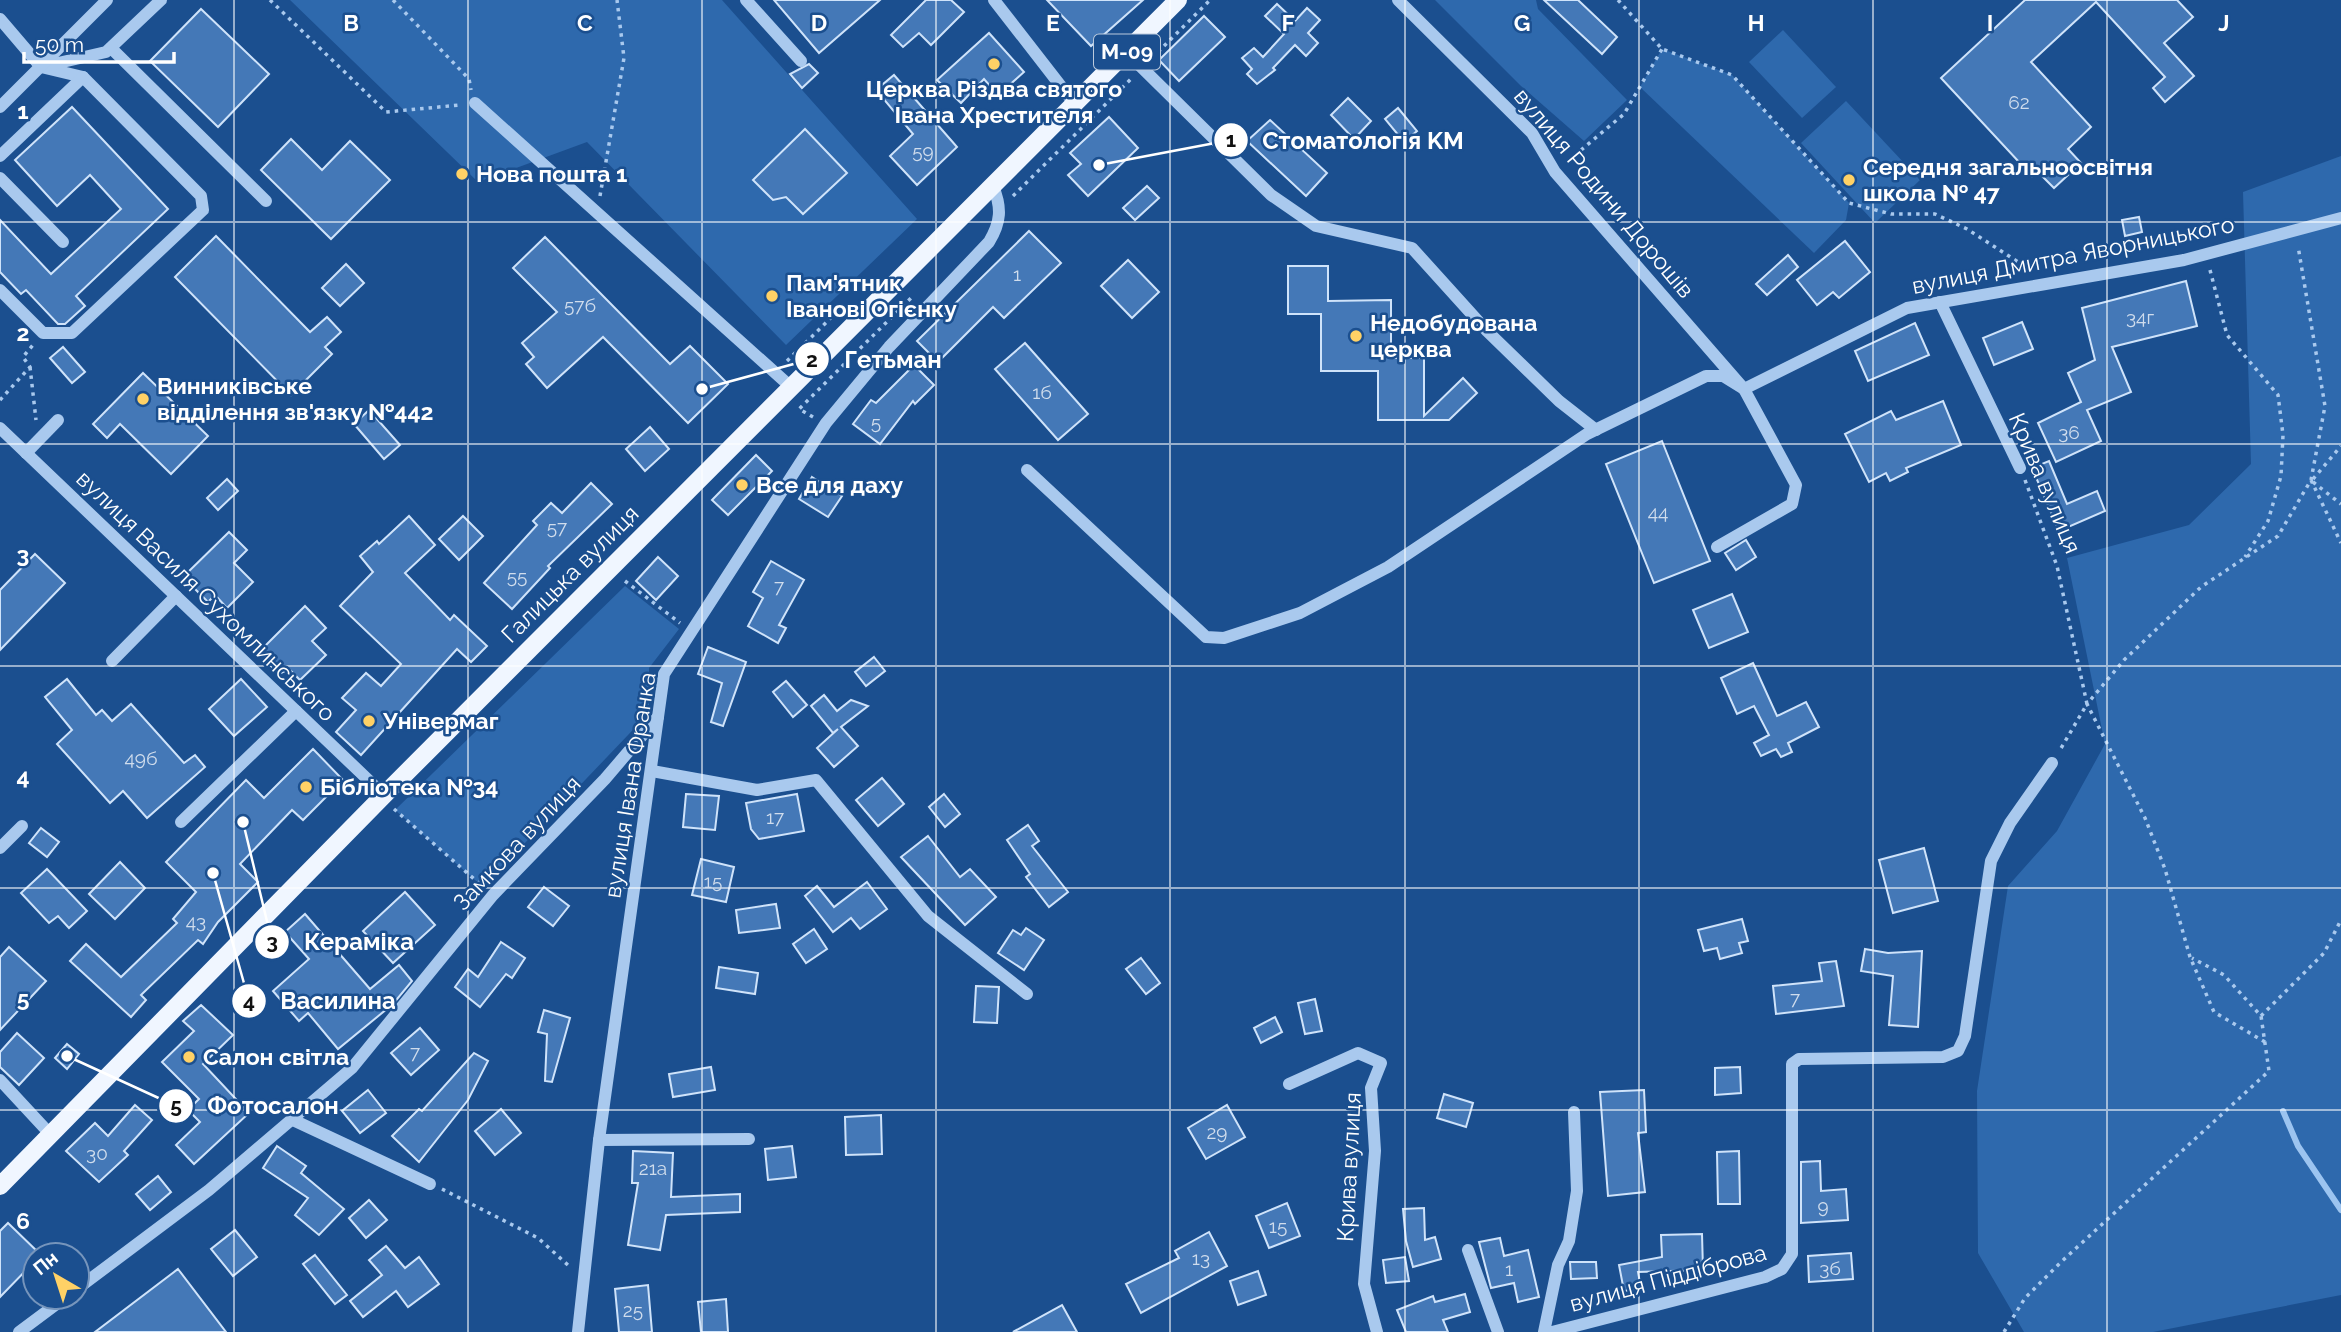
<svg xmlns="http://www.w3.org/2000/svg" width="2341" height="1332" font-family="Raleway,sans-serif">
  <rect width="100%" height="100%" fill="#1b4f8f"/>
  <g fill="#2e69ad">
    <polygon points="290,0 722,0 917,219 786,345 587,142 478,182"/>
    <polygon points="1435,0 1536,0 1538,9 1627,100 1584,141 1521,86"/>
    <polygon points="1783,30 1836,87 1802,118 1749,62"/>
    <polygon points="1662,49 1732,75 1849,203 1846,220 1814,253 1640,87"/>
    <polygon points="1846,101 1920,180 1875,223 1801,143"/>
    <polygon points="2341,156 2341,1295 2153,1332 2024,1332 1978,1253 1977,1091 2008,886 2057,831 2105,744 2067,558 2189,525 2251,464 2243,192"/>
    <polygon points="625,586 679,629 649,668 649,713 483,887 395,810"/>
  </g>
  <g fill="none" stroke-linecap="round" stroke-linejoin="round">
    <polyline stroke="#9cc4f0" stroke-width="6" points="2283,1111 2298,1146 2341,1210"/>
  </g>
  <g fill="#4478b7" stroke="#cfe3fa" stroke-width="2">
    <polygon points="774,0 880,0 819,53"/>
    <polygon points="926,0 951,0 964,12 931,45 919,33 903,47 891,35"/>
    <polygon points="1047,0 1143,0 1091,46"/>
    <polygon points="1544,0 1578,0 1617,37 1602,54"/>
    <polygon points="2025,0 2177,0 2193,17 2164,43 2194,76 2165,102 2153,88 2165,77 2096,2 2031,62 2091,127 2068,149 2081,163 2054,188 2037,171 2032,176 1941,78"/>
    <polygon points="1277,4 1295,21 1307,8 1320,20 1308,33 1318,43 1306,56 1295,45 1273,68 1275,70 1257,84 1247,74 1252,69 1242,58 1254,48 1263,57 1284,34 1265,16"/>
    <polygon points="201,9 269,74 218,127 150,61"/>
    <polygon points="1204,16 1225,37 1179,81 1159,60"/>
    <polygon points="989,33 1024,72 998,95 984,79 961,103 937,80"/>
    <polygon points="809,64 818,73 802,88 790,74"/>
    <polygon points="894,75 957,147 917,185 890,156 913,134 876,90"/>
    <polygon points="1348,98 1371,121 1354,139 1331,115"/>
    <polygon points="72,107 168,209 76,296 85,306 65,324 58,324 26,290 21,294 0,272 0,220 51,274 121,209 90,175 57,206 15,160"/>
    <polygon points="1398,108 1417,131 1404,142 1385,119"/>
    <polygon points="1109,117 1138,148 1088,196 1068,175 1081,164 1070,153"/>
    <polygon points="1270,120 1327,173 1306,196 1247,141"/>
    <polygon points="805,129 847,173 803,214 786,197 773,200 753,180"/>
    <polygon points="291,139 322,170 350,141 390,180 331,239 261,170"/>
    <polygon points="1147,186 1159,198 1135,220 1123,208"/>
    <polygon points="2139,217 2142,232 2125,236 2122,220"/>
    <polygon points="1029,231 1061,263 1004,318 993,307 938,362 917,341"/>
    <polygon points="216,236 310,332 327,317 341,332 325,347 332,354 291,395 175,277"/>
    <polygon points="545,237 670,364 690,346 728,384 688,423 603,337 547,388 526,364 534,357 522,343 557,312 513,268"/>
    <polygon points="1845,241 1870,272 1839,298 1833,292 1817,305 1797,280"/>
    <polygon points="1788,255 1798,267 1767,295 1756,284"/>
    <polygon points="1128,260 1159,292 1132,318 1101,286"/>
    <polygon points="346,264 364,283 340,306 322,288"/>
    <polygon points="1288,266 1328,266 1328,301 1391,300 1391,358 1424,358 1424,416 1463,378 1477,393 1449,420 1378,420 1378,371 1321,371 1321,314 1288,314"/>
    <polygon points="2186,281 2197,326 2112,347 2131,392 2087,410 2101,441 2056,462 2038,423 2081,402 2068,373 2095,360 2082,308"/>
    <polygon points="2022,322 2033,349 1994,365 1983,338"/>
    <polygon points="1915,323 1929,355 1868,381 1855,351"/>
    <polygon points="1025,343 1088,414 1058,440 995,369"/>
    <polygon points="63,347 85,372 72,383 50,358"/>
    <polygon points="914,365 934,385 915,404 913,401 880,444 853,424 871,400 876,403"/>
    <polygon points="143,373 208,436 171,474 120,424 107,438 93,424"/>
    <polygon points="1943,401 1961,445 1906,468 1908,472 1890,481 1886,473 1869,482 1845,434 1891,411 1896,420"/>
    <polygon points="369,410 400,445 384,459 354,424"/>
    <polygon points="650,427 669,449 645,471 626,449"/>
    <polygon points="1662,441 1710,561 1654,583 1606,464"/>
    <polygon points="756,455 772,471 728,515 712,500"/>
    <polygon points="2049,461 2067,504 2097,491 2105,511 2059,531 2032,468"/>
    <polygon points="812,477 842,496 828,517 799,499"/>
    <polygon points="227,479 238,491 218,510 207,498"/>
    <polygon points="591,483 612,504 548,566 550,568 512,609 484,583 537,525 533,521 551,503 562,513"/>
    <polygon points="409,516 435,545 405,573 450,620 454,615 487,646 471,662 457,649 361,755 336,732 356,710 342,698 366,673 381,686 401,664 340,606 373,572 360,556 377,541 379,544"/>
    <polygon points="463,516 483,536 459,560 439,539"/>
    <polygon points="229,532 247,550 234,563 253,582 227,608 215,595 208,602 183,577"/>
    <polygon points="1746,540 1756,557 1736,570 1725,553"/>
    <polygon points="35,554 65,583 0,650 0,590"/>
    <polygon points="658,557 678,576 656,600 636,581"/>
    <polygon points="771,561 804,580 779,625 786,628 778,643 748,626 763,598 753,592"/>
    <polygon points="1732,594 1748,632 1709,648 1693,610"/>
    <polygon points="305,606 326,628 312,641 326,655 300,680 289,669 279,674 258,653"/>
    <polygon points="708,647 746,662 723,726 711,722 722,683 698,674"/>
    <polygon points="874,657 885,671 866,686 855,672"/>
    <polygon points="1753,663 1777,716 1806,702 1819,727 1788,743 1792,752 1781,757 1776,749 1761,756 1754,743 1769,735 1754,706 1737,714 1721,678"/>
    <polygon points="67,679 96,715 102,710 112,721 131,704 184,763 195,755 205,767 147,818 123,791 110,803 57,744 72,730 45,697"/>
    <polygon points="241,679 267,707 234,736 209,709"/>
    <polygon points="786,681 807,705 793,717 773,692"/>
    <polygon points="824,695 837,711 851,700 868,706 841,727 858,746 834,767 817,748 838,729 833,733 811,706"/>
    <polygon points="313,749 343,780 303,820 292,810 240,864 258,882 218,922 203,944 198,940 141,995 146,1000 131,1017 70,961 86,944 121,977 177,923 173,919 196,892 166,862 246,780 264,798"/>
    <polygon points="882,778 904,804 878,826 856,800"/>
    <polygon points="686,794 719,796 715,830 683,827"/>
    <polygon points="797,794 804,831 759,839 751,829 746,803"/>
    <polygon points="944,794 960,814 945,827 929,807"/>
    <polygon points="1028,825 1039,841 1032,846 1068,892 1049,907 1026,877 1030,874 1007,840"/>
    <polygon points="41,828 59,842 47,857 29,843"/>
    <polygon points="928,836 960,877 970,869 996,897 965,925 901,857"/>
    <polygon points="1924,848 1938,901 1893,913 1879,860"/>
    <polygon points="701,859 734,867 726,902 692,895"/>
    <polygon points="120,862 145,888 115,919 89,894"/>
    <polygon points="47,869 87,911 69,928 58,916 49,923 21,893"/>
    <polygon points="867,882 887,909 860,929 851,918 833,932 805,896 817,886 834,907"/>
    <polygon points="544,887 569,906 553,926 528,907"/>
    <polygon points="405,892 435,925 393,963 363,931"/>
    <polygon points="776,904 780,928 739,933 736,910"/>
    <polygon points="305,914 370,989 399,965 412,981 393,1004 338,1049 308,1013 299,1021 273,991 309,959 285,932"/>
    <polygon points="1742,919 1748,941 1739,943 1742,953 1720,959 1717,948 1704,951 1698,930"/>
    <polygon points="1026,928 1044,940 1024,970 998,953 1013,930 1021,935"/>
    <polygon points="814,929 827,949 806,963 793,944"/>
    <polygon points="501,942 525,958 512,978 506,974 480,1007 455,987 468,969 478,977"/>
    <polygon points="9,947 46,981 0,1030 0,957"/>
    <polygon points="1865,949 1888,953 1922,951 1918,1027 1889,1025 1893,976 1861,971"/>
    <polygon points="1141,958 1160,983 1146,994 1126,969"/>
    <polygon points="1836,961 1844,1006 1776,1014 1773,986 1822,981 1819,963"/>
    <polygon points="719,967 758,973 755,994 716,988"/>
    <polygon points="976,986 999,987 997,1023 974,1022"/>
    <polygon points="1315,999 1322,1031 1305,1034 1298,1003"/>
    <polygon points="201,1005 233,1035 203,1064 249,1113 194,1164 176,1145 200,1122 188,1110 199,1099 162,1062 194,1031 183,1021"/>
    <polygon points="544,1010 570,1018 552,1082 545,1081 547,1034 538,1032"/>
    <polygon points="1275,1017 1282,1032 1261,1043 1254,1028"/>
    <polygon points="420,1028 439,1050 411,1075 391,1053"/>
    <polygon points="17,1033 44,1058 19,1085 0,1067 0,1052"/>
    <polygon points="67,1044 79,1054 67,1069 55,1058"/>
    <polygon points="474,1053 488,1061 468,1100 419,1162 392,1136 419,1109 422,1111"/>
    <polygon points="711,1067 715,1090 673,1097 669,1074"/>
    <polygon points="1740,1067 1741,1093 1715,1095 1715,1068"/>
    <polygon points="368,1090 386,1113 360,1133 342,1111"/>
    <polygon points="1644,1090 1646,1132 1638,1133 1645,1192 1608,1196 1600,1092"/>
    <polygon points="1444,1094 1473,1103 1466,1127 1437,1118"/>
    <polygon points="135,1105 152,1120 124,1151 128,1155 99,1182 66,1151 95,1123 108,1136"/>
    <polygon points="1227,1105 1245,1137 1206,1159 1188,1128"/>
    <polygon points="501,1109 521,1133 495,1155 475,1131"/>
    <polygon points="881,1115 882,1154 846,1155 845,1117"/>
    <polygon points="277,1146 306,1166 301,1173 344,1209 319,1235 295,1215 308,1198 263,1168"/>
    <polygon points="792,1146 796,1177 768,1180 765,1149"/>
    <polygon points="633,1151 673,1153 671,1197 740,1194 740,1212 666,1215 660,1250 628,1245 638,1183 632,1183"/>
    <polygon points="1739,1151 1740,1204 1718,1204 1717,1152"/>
    <polygon points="1820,1161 1821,1191 1846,1189 1848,1220 1801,1223 1801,1162"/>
    <polygon points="158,1176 171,1192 150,1210 136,1194"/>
    <polygon points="369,1200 387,1220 366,1238 349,1218"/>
    <polygon points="1287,1203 1300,1236 1269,1248 1256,1216"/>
    <polygon points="1424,1208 1425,1240 1435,1237 1441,1259 1413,1267 1406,1241 1403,1209"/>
    <polygon points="8,1223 41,1255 35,1255 35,1261 0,1297 0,1231"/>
    <polygon points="235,1230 257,1257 233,1276 211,1249"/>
    <polygon points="1209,1232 1227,1266 1141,1313 1126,1284 1179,1258 1175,1251"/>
    <polygon points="1702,1234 1703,1270 1638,1272 1641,1288 1624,1291 1619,1265 1662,1257 1661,1235"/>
    <polygon points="1500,1238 1504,1256 1528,1250 1539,1297 1518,1302 1514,1283 1491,1288 1479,1242"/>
    <polygon points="386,1246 405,1268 419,1257 439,1284 408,1307 396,1291 363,1317 350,1301 382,1275 369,1260"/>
    <polygon points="1851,1253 1853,1279 1809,1282 1808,1256"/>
    <polygon points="315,1255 347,1295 335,1304 303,1264"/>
    <polygon points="1405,1257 1409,1281 1386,1283 1383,1260"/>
    <polygon points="1570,1262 1596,1262 1597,1278 1571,1279"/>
    <polygon points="178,1269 226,1332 95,1332"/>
    <polygon points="1258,1271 1266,1295 1238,1305 1230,1281"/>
    <polygon points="648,1285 652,1332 619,1332 615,1289"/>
    <polygon points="1465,1294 1470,1312 1443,1320 1448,1332 1406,1332 1397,1310 1433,1296 1435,1302"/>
    <polygon points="726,1299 728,1332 701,1332 698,1302"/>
    <polygon points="1062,1305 1077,1332 1013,1332"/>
  </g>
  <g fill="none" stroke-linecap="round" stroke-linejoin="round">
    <g stroke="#a9c9ee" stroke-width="3.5" stroke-dasharray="3.5 5" stroke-linecap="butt">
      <polyline points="270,0 386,112 460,105"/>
      <polyline points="393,0 469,79 471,90"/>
      <polyline points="1618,0 1662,49 1732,75 1849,203 1891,214 1935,214 1967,229 2029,269"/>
      <polyline points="1152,58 1210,0"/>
      <polyline points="1568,161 1624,114 1662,49"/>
      <polyline points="600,196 624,58 617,0"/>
      <polyline points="1013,196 1132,78"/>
      <polyline points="2210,270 2227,335 2278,395 2283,435 2281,476 2268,521 2245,557"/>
      <polyline points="787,361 846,303"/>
      <polyline points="30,367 36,420"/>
      <polyline points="0,400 30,367 23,357 33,345"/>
      <polyline points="813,417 799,409 911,298"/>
      <polyline points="2313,479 2341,446"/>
      <polyline points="2025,480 2057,566 2087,704 2060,750"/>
      <polyline points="2311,480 2341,543"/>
      <polyline points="2313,482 2341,504"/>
      <polyline points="625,581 680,623"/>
      <polyline points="394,809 481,885"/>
      <polyline points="2261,1016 2324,953 2341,920"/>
      <polyline points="2265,1042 2214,1012 2190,957 2165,869 2145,818 2087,704 2124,660 2201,587 2278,536 2311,480 2325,406 2298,246"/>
      <polyline points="442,1189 538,1238 569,1266"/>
      <polyline points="2004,1332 2025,1298 2061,1262 2269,1071 2261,1016 2224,975 2192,958"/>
    </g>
    <g stroke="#a9c9ee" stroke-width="12">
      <polyline points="746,0 801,61"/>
      <polyline points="994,0 1074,103"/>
      <polyline points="1398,0 1532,133 1555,172 1744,389 1796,485 1792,504 1717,547"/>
      <polyline points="0,19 41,67 83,77 201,196 203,210 72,333 43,333 0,290"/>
      <polyline points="111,48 266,201"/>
      <polyline points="1126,52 1271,195 1316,226 1412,248 1487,331 1559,401 1596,430"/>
      <polyline points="45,66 106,52 161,0"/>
      <polyline points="475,103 791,387"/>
      <polyline points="0,107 107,0"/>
      <polyline points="0,156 83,77"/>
      <polyline points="0,178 63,242"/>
      <polyline points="1940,302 2020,468"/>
      <polyline points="0,428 384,795"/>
      <polyline points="26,453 58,420"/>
      <polyline points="1027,470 1206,637 1224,638 1300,613 1388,567 1587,434 1706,376 1723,376 1744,389 1907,308 2184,260 2341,218"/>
      <polyline points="112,661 176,596"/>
      <polyline points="652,771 757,790 816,780 928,916 1027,994"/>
      <polyline points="181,822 296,711"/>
      <polyline points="0,848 22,826"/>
      <polyline points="0,1080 51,1135"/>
      <polyline points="1289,1084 1358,1053 1381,1063 1371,1088 1375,1151 1364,1284 1377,1332"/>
      <polyline points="293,1120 430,1184"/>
      <polyline points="599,1140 749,1139"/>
      <polyline points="1468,1250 1498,1332"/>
      <polyline points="77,1289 209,1190 352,1068 493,895 605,779 658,717"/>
      <polyline points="19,1332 66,1297"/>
      <path d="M578,1332L599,1140L664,674L826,423L889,347L989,242C1001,222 1002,208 993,186"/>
      <polyline points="1544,1332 1558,1265 1569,1241 1577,1191 1574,1112"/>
      <polyline points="1552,1332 1765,1277 1782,1269 1792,1254 1792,1064 1799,1059 1943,1057 1958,1051 1965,1036 1991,861 2010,823 2052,763"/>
    </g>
    <polyline stroke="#f0f6ff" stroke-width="18" points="0,1186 390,789 1178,0"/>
  </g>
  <path fill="none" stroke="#fff" stroke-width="2" stroke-opacity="0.55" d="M234,0V1332M468,0V1332M702,0V1332M936,0V1332M1170,0V1332M1405,0V1332M1639,0V1332M1873,0V1332M2107,0V1332M0,222H2341M0,444H2341M0,666H2341M0,888H2341M0,1110H2341"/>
  <g fill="#ffd166" stroke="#1b4f8f" stroke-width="2.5">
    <circle cx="994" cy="64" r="7"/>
    <circle cx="462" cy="174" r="7"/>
    <circle cx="1849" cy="180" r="7"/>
    <circle cx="772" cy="296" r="7"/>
    <circle cx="1356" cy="336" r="7"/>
    <circle cx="143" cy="399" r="7"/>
    <circle cx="742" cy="485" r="7"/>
    <circle cx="369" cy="721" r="7"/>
    <circle cx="306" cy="787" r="7"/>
    <circle cx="189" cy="1057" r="7"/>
  </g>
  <g text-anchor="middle" stroke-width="5" stroke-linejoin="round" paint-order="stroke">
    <g font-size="19" fill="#d0dded">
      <text x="2019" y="109">62</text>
      <text x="923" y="158">59</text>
      <text x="1017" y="281">1</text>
      <text x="580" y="312">57б</text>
      <text x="2140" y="324">34г</text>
      <text x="1042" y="399">1б</text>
      <text x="876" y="429">5</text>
      <text x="2069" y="439">36</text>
      <text x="1658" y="519">44</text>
      <text x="557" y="534">57</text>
      <text x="517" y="583">55</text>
      <text x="779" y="593">7</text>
      <text x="141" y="765">49б</text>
      <text x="775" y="824">17</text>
      <text x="713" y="888">15</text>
      <text x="196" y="928">43</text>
      <text x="1795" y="1005">7</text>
      <text x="415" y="1059">7</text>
      <text x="1217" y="1139">29</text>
      <text x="97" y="1160">30</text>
      <text x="653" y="1175">21а</text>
      <text x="1823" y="1213">9</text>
      <text x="1278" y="1233">15</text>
      <text x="1201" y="1265">13</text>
      <text x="1830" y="1275">3б</text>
      <text x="1509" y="1276">1</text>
      <text x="633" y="1317">25</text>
    </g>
    <rect fill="#1b4f8f" stroke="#bbcadd" stroke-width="2" x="1094" y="34.5" width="66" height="35" rx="5"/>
    <g font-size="21" font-weight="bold" fill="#fff">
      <text x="1127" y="59">М-09</text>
    </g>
    <g font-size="23" font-weight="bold" fill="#fff" stroke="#1b4f8f" text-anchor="start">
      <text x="994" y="97" text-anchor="middle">Церква Різдва святого<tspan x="994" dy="26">Івана Хрестителя</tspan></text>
      <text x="1863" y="175">Середня загальноосвітня<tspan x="1863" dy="26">школа № 47</tspan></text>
      <text x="476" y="182">Нова пошта 1</text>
      <text x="786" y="291">Пам'ятник<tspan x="786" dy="26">Іванові Огієнку</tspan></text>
      <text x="1370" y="331">Недобудована<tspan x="1370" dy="26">церква</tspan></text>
      <text x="157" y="394">Винниківське<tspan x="157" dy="26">відділення зв'язку №442</tspan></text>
      <text x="756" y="493">Все для даху</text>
      <text x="383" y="729">Універмаг</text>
      <text x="320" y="795">Бібліотека №34</text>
      <text x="203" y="1065">Салон світла</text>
    </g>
    <g font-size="23" fill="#fff" stroke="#1b4f8f">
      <text transform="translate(1604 193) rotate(50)" y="8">вулиця Родини Дорошів</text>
      <text transform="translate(2073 255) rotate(-11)" y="8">вулиця Дмитра Яворницького</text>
      <text transform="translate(2045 483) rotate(67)" y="8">Крива вулиця</text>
      <text transform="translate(570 574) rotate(-45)" y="8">Галицька вулиця</text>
      <text transform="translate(206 596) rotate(44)" y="8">вулиця Василя Сухомлинського</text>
      <text transform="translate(630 785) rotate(-81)" y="8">вулиця Івана Франка</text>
      <text transform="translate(517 843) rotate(-47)" y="8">Замкова вулиця</text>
      <text transform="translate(1349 1167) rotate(-87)" y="8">Крива вулиця</text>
      <text transform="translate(1668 1278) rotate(-15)" y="8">вулиця Піддіброва</text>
    </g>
  </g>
  <g font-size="23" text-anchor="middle" font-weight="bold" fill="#fff" stroke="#1b4f8f" stroke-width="5" stroke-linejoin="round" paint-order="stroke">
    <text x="351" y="31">B</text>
    <text x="585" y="31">C</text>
    <text x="819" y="31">D</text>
    <text x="1053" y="31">E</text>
    <text x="1288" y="31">F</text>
    <text x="1522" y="31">G</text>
    <text x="1756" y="31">H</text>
    <text x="1990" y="31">I</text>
    <text x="2224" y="31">J</text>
    <text x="23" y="119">1</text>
    <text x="23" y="341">2</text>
    <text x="23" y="563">3</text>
    <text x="23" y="785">4</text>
    <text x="23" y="1007">5</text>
    <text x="23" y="1229">6</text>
  </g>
  <path fill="none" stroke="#fff" stroke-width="2.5" d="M1099 165L1231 140M702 389L812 359M243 822L272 942M213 873L249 1001M67 1056L176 1106"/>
  <g fill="#fff" stroke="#1b4f8f" stroke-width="2.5">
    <circle cx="1099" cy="165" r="7"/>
    <circle cx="702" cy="389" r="7"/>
    <circle cx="243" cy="822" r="7"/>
    <circle cx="213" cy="873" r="7"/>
    <circle cx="67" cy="1056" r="7"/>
    <circle cx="1231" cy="140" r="18"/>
    <circle cx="812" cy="359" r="18"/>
    <circle cx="272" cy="942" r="18"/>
    <circle cx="249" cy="1001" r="18"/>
    <circle cx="176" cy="1106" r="18"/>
  </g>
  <g font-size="21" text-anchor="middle" font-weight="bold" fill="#111">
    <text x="1231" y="147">1</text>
    <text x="812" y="367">2</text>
    <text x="272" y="949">3</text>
    <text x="249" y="1008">4</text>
    <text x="176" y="1113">5</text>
  </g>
  <g font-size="24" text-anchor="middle" font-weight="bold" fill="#fff" stroke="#1b4f8f" stroke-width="5" stroke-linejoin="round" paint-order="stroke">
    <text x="1363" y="149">Стоматологія KM</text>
    <text x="893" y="368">Гетьман</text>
    <text x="359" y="950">Кераміка</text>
    <text x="338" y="1009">Василина</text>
    <text x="273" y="1114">Фотосалон</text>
  </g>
  <g transform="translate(56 1276) rotate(321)"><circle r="33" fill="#1b4f8f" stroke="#7695bc" stroke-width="2"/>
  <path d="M0-5L12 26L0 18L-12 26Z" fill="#ffd166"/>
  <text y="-10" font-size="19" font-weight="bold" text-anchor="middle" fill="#ffffff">Пн</text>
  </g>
  <path d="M24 52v10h150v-10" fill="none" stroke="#ffffff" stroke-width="3.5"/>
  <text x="35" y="52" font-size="21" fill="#ffffff" stroke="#1b4f8f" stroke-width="5" paint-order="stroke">50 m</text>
</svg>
